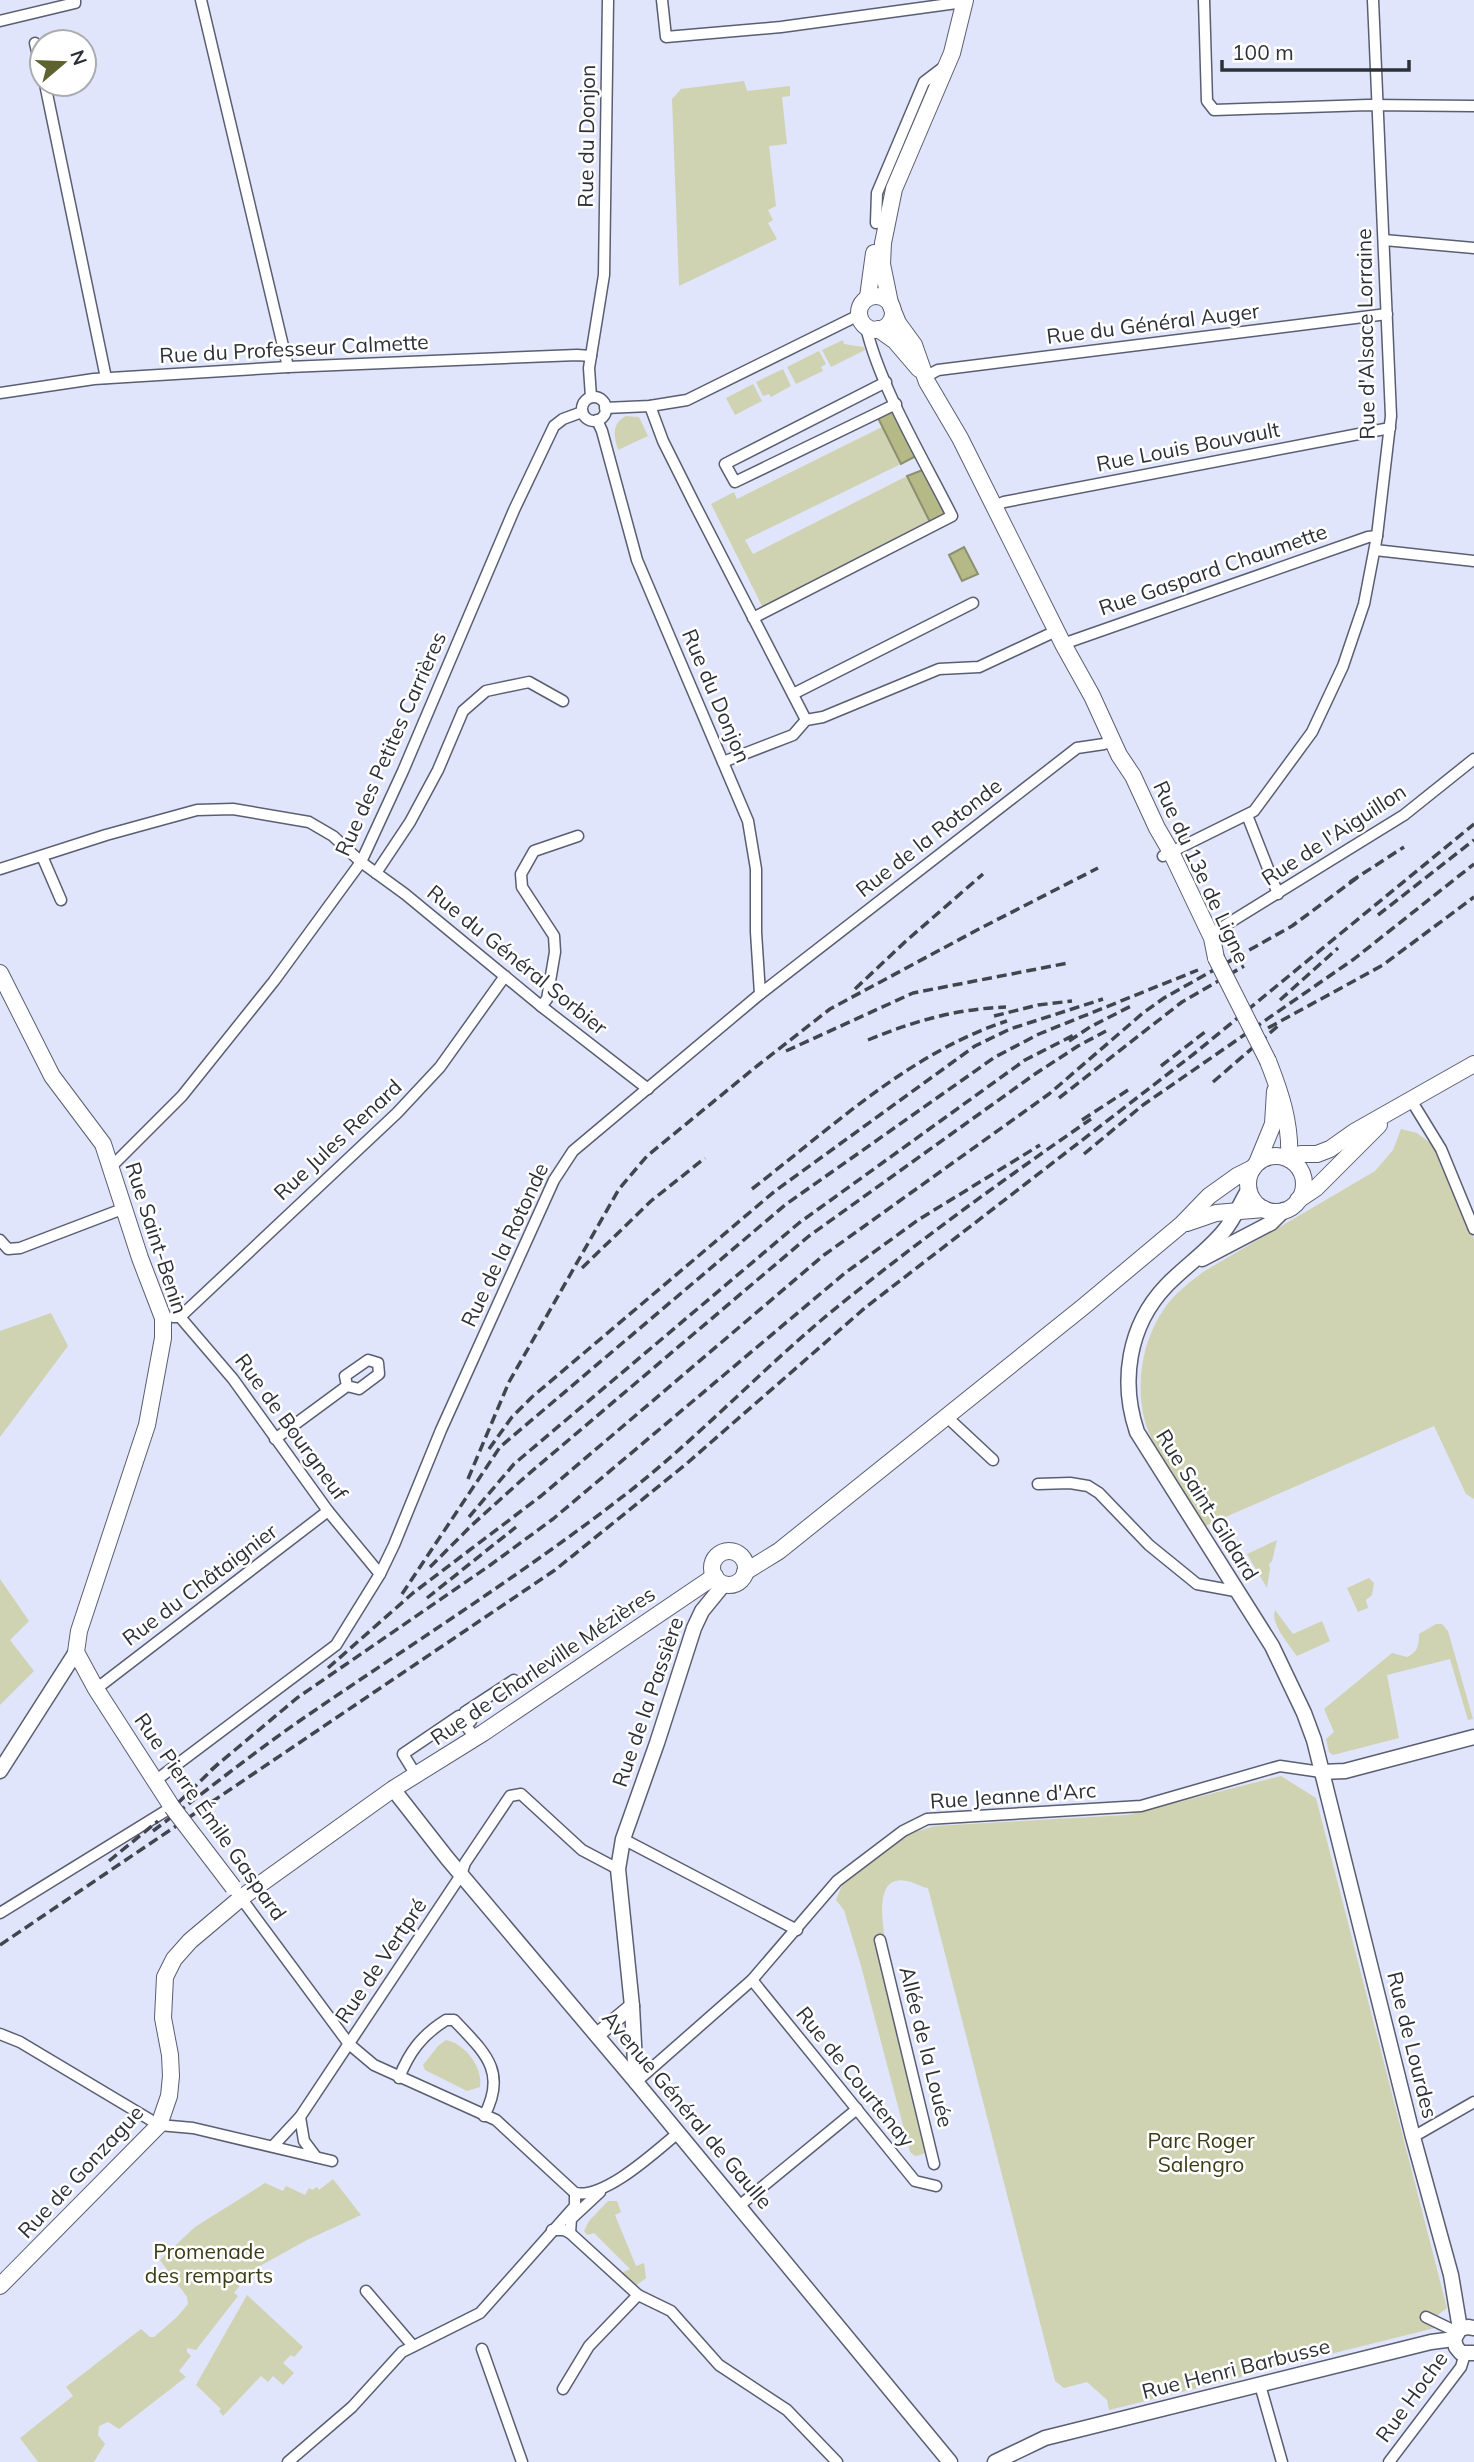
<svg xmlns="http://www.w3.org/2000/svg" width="1474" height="2462" font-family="Mulish,sans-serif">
  <rect width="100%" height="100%" fill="#e0e5fc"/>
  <g fill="#cfd3b1">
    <polygon points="744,81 747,91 790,86 790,96 782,97 787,144 769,146 776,206 768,210 773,220 768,223 777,239 679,286 672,99 681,89"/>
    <polygon points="843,340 844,344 864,347 865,350 831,367 822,350"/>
    <polygon points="819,351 826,364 821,367 823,371 796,384 787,367"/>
    <polygon points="783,369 791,386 771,397 769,394 763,396 756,382"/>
    <polygon points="753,384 762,401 735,415 726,398"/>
    <path d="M626,416L639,417L648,436L618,450C614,436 611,424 626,416Z"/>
    <polygon points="882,427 901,464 745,540 753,554 907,476 932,526 765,612 711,504 734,492 737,499"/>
    <path d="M1401,1129L1417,1133L1434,1146L1474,1239V1499L1466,1494L1434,1426L1205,1526C1187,1498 1164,1469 1151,1438C1133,1398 1139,1345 1164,1309C1174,1294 1189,1283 1203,1272L1375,1171L1393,1150Z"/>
    <polygon points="51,1313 68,1346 0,1437 0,1331"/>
    <polygon points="1277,1540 1272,1561 1269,1564 1270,1569 1267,1588 1247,1554"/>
    <polygon points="1369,1578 1374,1583 1372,1595 1366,1600 1368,1608 1358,1612 1347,1588"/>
    <polygon points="0,1579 29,1621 10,1640 34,1671 0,1705"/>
    <path d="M1275,1610L1293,1634L1322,1621L1330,1641L1297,1656C1289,1644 1270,1624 1275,1610Z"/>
    <path d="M1436,1624H1442L1448,1631L1473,1719L1468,1720L1450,1659L1387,1675L1399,1738L1333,1755L1329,1752L1326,1739L1334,1732L1324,1709L1392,1653L1407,1657C1418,1652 1419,1645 1419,1634Z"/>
    <path d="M1281,1776L1316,1798L1447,2308L1438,2315L1435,2328L1286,2365L1285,2362L1242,2373V2377L1109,2410L1107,2400L1087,2382L1064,2388L1055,2381L928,1888C920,1887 915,1882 907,1881C876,1874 882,1916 884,1933L932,2145C927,2152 924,2155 915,2156L910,2152L861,1966L844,1910L836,1900L842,1885L904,1835L935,1826L1127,1815Z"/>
    <path d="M446,2040C465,2044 483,2067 480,2087L467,2091L425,2070L423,2065L438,2046Z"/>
    <polygon points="333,2179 361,2215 307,2240 251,2271 234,2293 238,2296 196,2350 187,2348 187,2352 191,2356 179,2371 186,2377 119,2429 108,2422 99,2426 98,2435 105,2444 94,2462 38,2462 20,2438 73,2396 66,2387 141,2329 150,2337 154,2337 177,2317 188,2304 187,2297 160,2260 195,2227 265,2183 283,2191 286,2186 305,2195 309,2188 312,2190 317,2187 319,2190"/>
    <polygon points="608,2201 617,2201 621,2212 615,2215 636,2266 644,2263 646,2278 634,2287 619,2274 630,2269 594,2233 587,2235 584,2231 589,2221"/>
    <polygon points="247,2295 303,2347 294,2357 291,2355 283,2363 294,2373 283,2385 273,2376 268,2382 261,2376 223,2416 219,2411 221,2409 196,2385"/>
  </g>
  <g fill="#b4b986" stroke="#8c906f" stroke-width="2">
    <polygon points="893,406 918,455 901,464 876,414"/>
    <polygon points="925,469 949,518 932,526 907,476"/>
    <polygon points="964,547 978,574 962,581 949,555"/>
  </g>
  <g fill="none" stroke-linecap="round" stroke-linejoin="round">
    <defs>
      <g id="minor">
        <polyline points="201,0 288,367"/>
        <polyline points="662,0 666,37 781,27 964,2"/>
        <polyline points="1204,0 1207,101 1214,110 1368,105 1474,106"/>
        <polyline points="0,21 75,3 75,0"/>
        <polyline points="35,43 42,72"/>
        <polyline points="45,84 106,378"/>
        <polyline points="876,223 877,193 924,82 945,66"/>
        <polyline points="1384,240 1474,248"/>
        <polyline points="925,377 938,370 1387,314"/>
        <polyline points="886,382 725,464 735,482 896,404"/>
        <polyline points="0,393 94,379 288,367 577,355 591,356"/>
        <polyline points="591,397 589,368 604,275 608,0"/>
        <circle cx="594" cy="409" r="12"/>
        <polyline points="650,406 663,441 694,503 806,720"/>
        <polyline points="605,408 650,406 687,400 859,315"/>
        <polyline points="597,420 602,431 637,560 748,821 756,869 756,932 760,994"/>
        <polyline points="994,506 1004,502 1390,428"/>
        <polyline points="1375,550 1474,561"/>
        <path d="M753,618L952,516C924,460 880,387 866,327"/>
        <polyline points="1063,644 1368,537 1377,536"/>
        <polyline points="793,694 973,603"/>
        <polyline points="723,762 793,735 806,720 823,717 939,669 979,667 1056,631"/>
        <polyline points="1247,815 1278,894"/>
        <polyline points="42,856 61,900"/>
        <polyline points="1163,856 1254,811 1312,732 1343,666 1364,604 1377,536 1391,416 1373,0"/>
        <polyline points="0,869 106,835 197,810 233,809 309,822 333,836 361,862 405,894 541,1006 648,1089"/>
        <polyline points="376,873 410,822 438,770 463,711 486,691 529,682 563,701"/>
        <polyline points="1212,938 1216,931 1404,815 1474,759"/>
        <polyline points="541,1006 547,999 555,952 554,936 522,887 521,874 534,851 578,836"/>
        <polyline points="1411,1100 1441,1149 1474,1229"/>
        <polyline points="111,1167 182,1096 274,981 361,862 403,771 514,510 554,426 563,419 582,412"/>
        <polyline points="0,1240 8,1249 20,1248 125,1208"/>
        <polyline points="173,1317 180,1317 233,1379 328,1511 380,1574"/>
        <polyline points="180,1317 397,1113 440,1067 505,976"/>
        <polyline points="948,1418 993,1460"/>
        <polyline points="275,1439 347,1386 359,1389 379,1374 378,1363 368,1360 345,1376 347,1386"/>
        <polyline points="1038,1484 1070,1483 1088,1486 1099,1493 1149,1545 1197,1584 1235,1591"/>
        <polyline points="96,1689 328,1511"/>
        <polyline points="471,1721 465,1712 514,1680"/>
        <polyline points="416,1775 403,1754 459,1716 475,1738"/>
        <polyline points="155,1781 336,1645 380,1574 394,1545 441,1430 554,1180 573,1151 760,994 1077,748 1104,744"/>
        <polyline points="623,1839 797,1930"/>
        <polyline points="241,1898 349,2044 374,2065 496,2120 575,2193"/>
        <polyline points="0,1913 172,1807"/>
        <polyline points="880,1940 934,2164"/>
        <polyline points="752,1980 915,2181 936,2186"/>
        <polyline points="0,2034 20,2042 159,2125 193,2128 332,2161"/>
        <path d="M399,2078C409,2052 422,2035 446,2020H454C484,2052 508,2071 484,2116"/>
        <polyline points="636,2082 752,1980 837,1881 903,1831 927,1819 1141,1806 1280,1766 1321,1772"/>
        <polyline points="300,2117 304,2141 316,2157"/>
        <polyline points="1413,2137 1474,2102"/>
        <polyline points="274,2145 300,2117 461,1875 465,1863 510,1796 521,1794 582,1850 618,1869"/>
        <path d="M575,2193C605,2199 655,2152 678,2133"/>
        <polyline points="739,2206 857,2109"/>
        <polyline points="552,2230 564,2230 570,2233 638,2295 671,2311 719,2365 787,2410 837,2462"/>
        <polyline points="570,2233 571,2219 600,2192"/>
        <polyline points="366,2291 413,2346"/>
        <polyline points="1426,2317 1457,2332"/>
        <polyline points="482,2349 522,2462"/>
        <polyline points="1260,2385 1282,2462"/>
        <polyline points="563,2389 589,2346 638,2295"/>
        <polyline points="288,2462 352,2407 402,2352 480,2313 575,2206 575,2193"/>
        <polyline points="1389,2462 1461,2367 1465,2354"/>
      </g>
      <g id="tertiary">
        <path d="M1249,1189C1241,1202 1234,1219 1224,1231C1207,1252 1184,1267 1166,1286C1128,1326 1120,1382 1137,1432L1272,1646L1304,1713L1314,1740L1413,2137L1451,2275L1460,2329"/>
        <polyline points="1202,1259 1271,1223 1284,1210"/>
        <polyline points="0,1771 76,1652"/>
        <polyline points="1321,1772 1345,1771 1474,1737"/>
        <polyline points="393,1789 447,1858 636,2082 950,2462"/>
        <polyline points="597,2035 632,2006"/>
        <polyline points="636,2082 632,2006 618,1869 623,1839 657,1743 694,1628 702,1611 724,1584"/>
        <polyline points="1474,2328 1468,2327 1460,2329 1454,2339 1456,2347 1461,2353 1474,2353"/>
        <polyline points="995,2462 1045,2438 1431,2342 1454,2339"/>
      </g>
      <g id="secondary">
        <circle cx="876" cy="313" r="17"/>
        <polyline points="868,297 874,253"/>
        <polyline points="890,303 882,264 883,243 894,189 952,53 965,0"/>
        <polyline points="891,306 898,323 914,345 927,382 960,438 1063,644 1092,696 1119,755 1133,776 1157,828 1171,852 1212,938 1216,958"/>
        <polyline points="878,329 895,341 919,369"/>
        <polyline points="0,973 52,1076 103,1144 140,1258 163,1318 163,1338 147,1425 79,1631 76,1652 96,1689 172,1807"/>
        <path d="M1268,1061C1281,1094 1291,1124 1289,1159L1301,1154H1317L1330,1149L1354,1132L1474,1064"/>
        <circle cx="1276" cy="1184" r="28"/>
        <polyline points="1257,1163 1273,1124 1275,1091"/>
        <polyline points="1298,1200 1316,1188 1379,1125"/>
        <polyline points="1187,1223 1216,1213 1264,1209"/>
        <circle cx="729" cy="1568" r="17"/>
        <polyline points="745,1572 779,1551 1083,1307 1181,1225 1209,1196 1237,1176 1253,1168"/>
        <polyline points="0,2286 159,2125 169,2096 171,2076 170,2055 163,2018 165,1977 174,1959 190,1941 241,1898 393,1789 483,1733 715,1576"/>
      </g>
    </defs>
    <use href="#minor" stroke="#5a5e71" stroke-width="13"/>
    <use href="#tertiary" stroke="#5a5e71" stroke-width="17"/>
    <use href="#secondary" stroke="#5a5e71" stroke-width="18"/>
    <use href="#minor" stroke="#fff" stroke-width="10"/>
    <use href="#tertiary" stroke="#fff" stroke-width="14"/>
    <use href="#secondary" stroke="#fff" stroke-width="16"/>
    <g stroke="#42454e" stroke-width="3.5" stroke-dasharray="10 5" stroke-linecap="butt">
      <polyline points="1350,882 1404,847"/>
      <polyline points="1378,915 1474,840"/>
      <polyline points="855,989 906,941 983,874"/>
      <polyline points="1280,1000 1338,948"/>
      <polyline points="994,1016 1038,1005 1072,1001"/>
      <polyline points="1268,1028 1383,965 1474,897"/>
      <path d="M868,1040C914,1021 956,1009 1006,1007"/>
      <polyline points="1069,1041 1090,1027 1133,1005"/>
      <polyline points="786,1051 913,993 1068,963"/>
      <polyline points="1161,1066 1205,1032"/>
      <polyline points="1213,1082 1278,1026"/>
      <polyline points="1059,1098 1182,1002 1244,966"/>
      <polyline points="1082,1120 1128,1090"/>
      <polyline points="1084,1154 1143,1105 1354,959 1474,864"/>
      <path d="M752,1189C831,1128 911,1052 1007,1021"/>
      <polyline points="582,1268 651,1201 705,1158"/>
      <polyline points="489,1449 512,1417 532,1397 775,1191 975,1046 1010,1029 1103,999"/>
      <polyline points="468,1479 509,1382 619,1189 647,1156 757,1066 830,1009 977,930 1098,868"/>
      <polyline points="469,1517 514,1464 799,1223 1025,1060 1074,1035"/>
      <polyline points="430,1567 472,1525 525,1477 809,1236 1035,1074 1078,1046 1106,1031"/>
      <polyline points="402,1594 500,1447 785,1205 995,1057 1039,1034 1198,970"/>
      <polyline points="427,1598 516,1527"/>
      <polyline points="328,1668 413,1593 541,1496 824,1255 1049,1094 1143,1013 1164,998 1292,926 1358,877"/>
      <polyline points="211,1770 297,1698 489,1566 553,1519 845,1273 918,1220 1040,1145"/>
      <polyline points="179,1802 219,1763"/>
      <path d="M153,1831C206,1791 259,1748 314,1711C422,1637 532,1568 635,1487C701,1434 760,1372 825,1317C910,1247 1000,1182 1091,1119"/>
      <polyline points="109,1861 158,1821"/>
      <polyline points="0,1945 555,1570 685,1465 866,1307 1195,1053 1474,824"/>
    </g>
    <defs>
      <g id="secondary-bridge">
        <polyline points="1216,958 1268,1061"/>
        <polyline points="172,1807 233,1887"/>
      </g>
    </defs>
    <use href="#secondary-bridge" stroke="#5a5e71" stroke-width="18" stroke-linecap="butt"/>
    <use href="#secondary-bridge" stroke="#fff" stroke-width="16"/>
  </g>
  <g text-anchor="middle" stroke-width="5" stroke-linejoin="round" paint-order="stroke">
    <g font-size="21" fill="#2e3038" stroke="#fff">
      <text transform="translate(587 136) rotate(-89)" y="7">Rue du Donjon</text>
      <text transform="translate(1153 324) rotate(-7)" y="7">Rue du Général Auger</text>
      <text transform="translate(1366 334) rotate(-91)" y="7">Rue d'Alsace Lorraine</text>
      <text transform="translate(294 349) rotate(-3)" y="7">Rue du Professeur Calmette</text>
      <text transform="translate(1188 447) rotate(-11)" y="7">Rue Louis Bouvault</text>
      <text transform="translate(1213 570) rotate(-19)" y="7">Rue Gaspard Chaumette</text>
      <text transform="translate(716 696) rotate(67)" y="7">Rue du Donjon</text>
      <text transform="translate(391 744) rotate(-66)" y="7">Rue des Petites Carrières</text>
      <text transform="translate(1334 835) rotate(-33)" y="7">Rue de l'Aiguillon</text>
      <text transform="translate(929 838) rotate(-38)" y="7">Rue de la Rotonde</text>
      <text transform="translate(1201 872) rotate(65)" y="7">Rue du 13e de Ligne</text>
      <text transform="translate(517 960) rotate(39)" y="7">Rue du Général Sorbier</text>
      <text transform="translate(338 1140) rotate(-43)" y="7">Rue Jules Renard</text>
      <text transform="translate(156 1238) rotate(72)" y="7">Rue Saint-Benin</text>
      <text transform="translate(505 1245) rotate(-65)" y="7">Rue de la Rotonde</text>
      <text transform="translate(291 1427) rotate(54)" y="7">Rue de Bourgneuf</text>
      <text transform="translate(1207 1505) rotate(58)" y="7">Rue Saint-Gildard</text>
      <text transform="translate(200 1585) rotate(-37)" y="7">Rue du Châtaignier</text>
      <text transform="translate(543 1666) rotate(-34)" y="7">Rue de Charleville Mézières</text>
      <text transform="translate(648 1702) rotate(-71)" y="7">Rue de la Passière</text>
      <text transform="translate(1013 1796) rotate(-4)" y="7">Rue Jeanne d'Arc</text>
      <text transform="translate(210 1817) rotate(55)" y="7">Rue Pierre Émile Gaspard</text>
      <text transform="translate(381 1961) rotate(-56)" y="7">Rue de Vertpré</text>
      <text transform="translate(1412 2045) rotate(76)" y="7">Rue de Lourdes</text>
      <text transform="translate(926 2047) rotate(76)" y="7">Allée de la Louée</text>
      <text transform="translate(855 2077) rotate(51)" y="7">Rue de Courtenay</text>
      <text transform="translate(687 2110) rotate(50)" y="7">Avenue Général de Gaulle</text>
      <text transform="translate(81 2172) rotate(-47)" y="7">Rue de Gonzague</text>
      <text transform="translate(1236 2369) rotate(-14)" y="7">Rue Henri Barbusse</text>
      <text transform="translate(1412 2397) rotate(-54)" y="7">Rue Hoche</text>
    </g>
    <g font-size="21" fill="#393c14" stroke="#fff">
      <text x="1201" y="2148">Parc Roger<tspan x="1201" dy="24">Salengro</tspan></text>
      <text x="209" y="2259">Promenade<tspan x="209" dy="24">des remparts</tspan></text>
    </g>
  </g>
  <g transform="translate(63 63) rotate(71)"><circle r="33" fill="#ffffff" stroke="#abacaf" stroke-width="2"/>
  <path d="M0-5L12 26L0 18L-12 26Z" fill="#5e622f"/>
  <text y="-10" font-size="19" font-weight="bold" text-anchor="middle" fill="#2e3038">N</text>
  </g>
  <path d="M1222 60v10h187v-10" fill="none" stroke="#2e3038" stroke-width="3.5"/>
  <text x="1232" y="60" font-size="21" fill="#2e3038" stroke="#ffffff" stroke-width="5" paint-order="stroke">100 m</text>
</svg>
